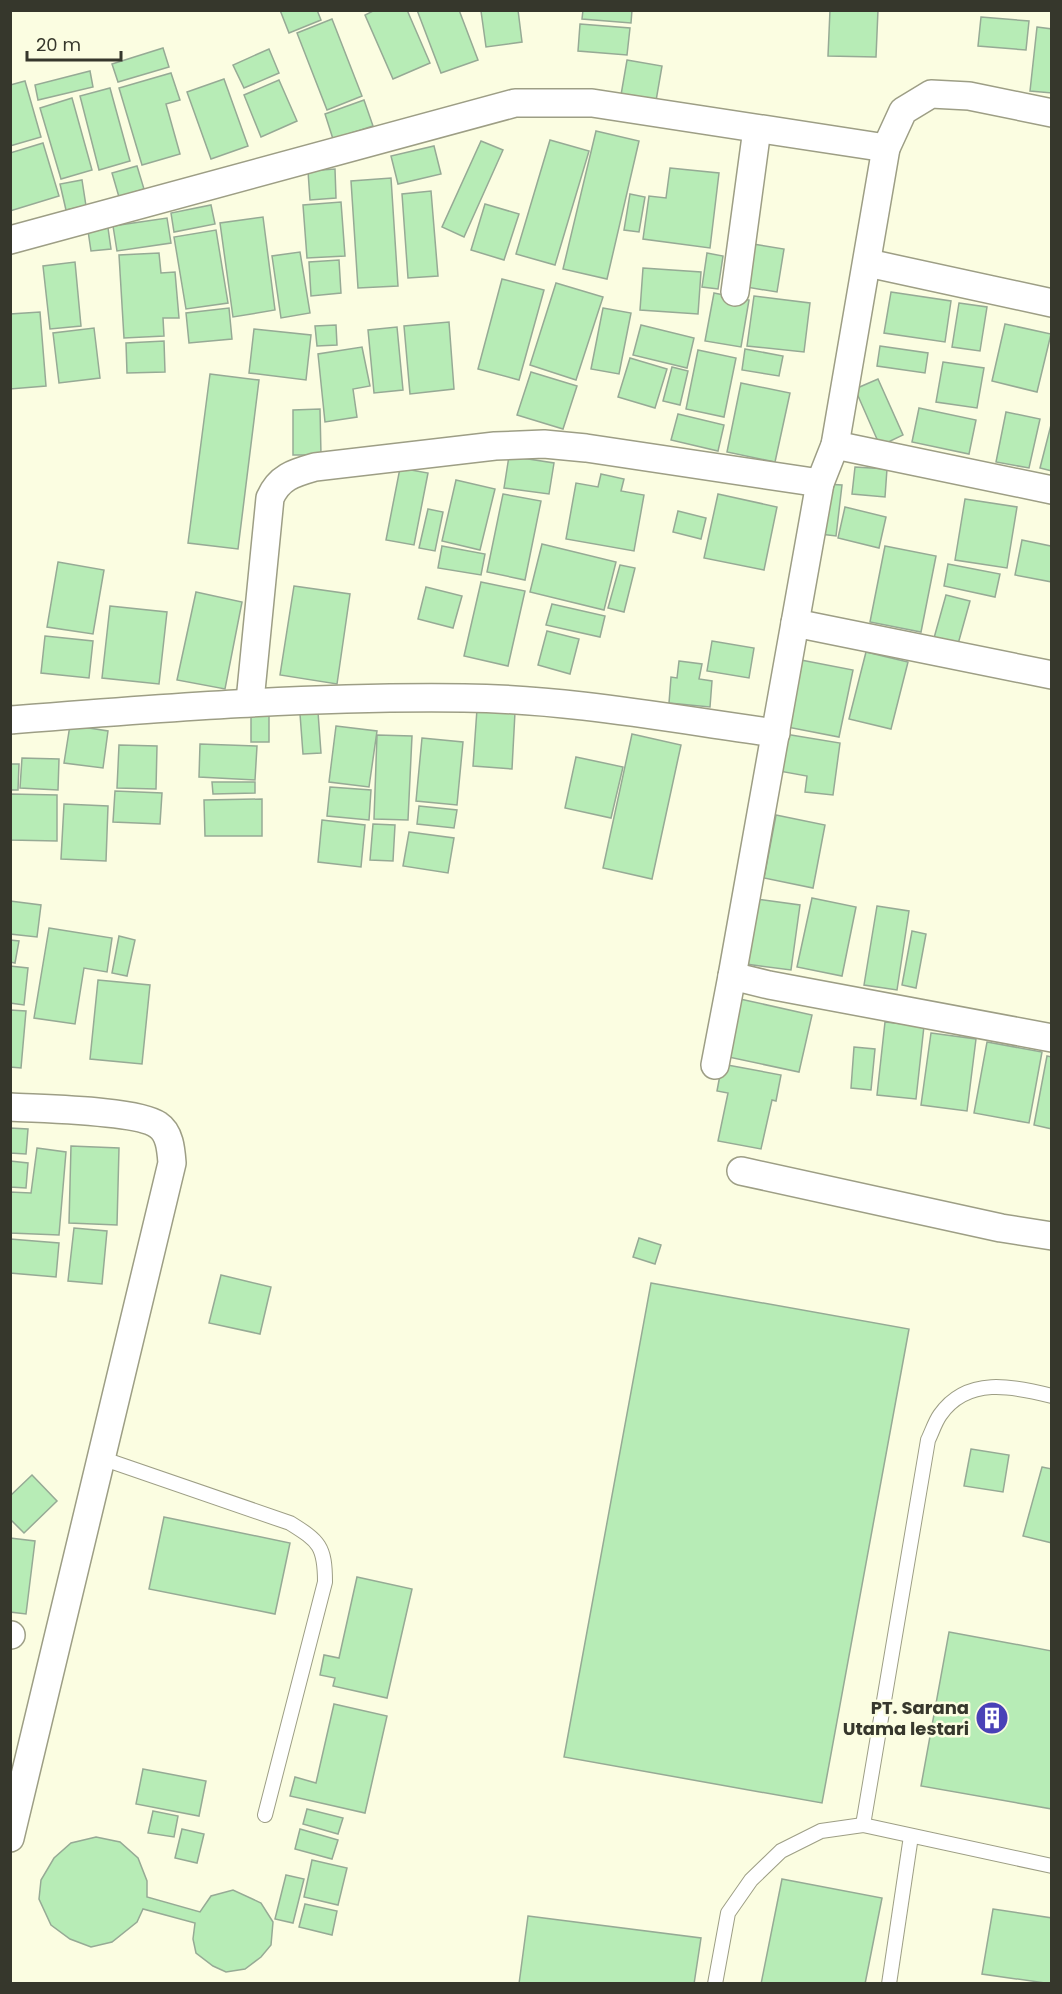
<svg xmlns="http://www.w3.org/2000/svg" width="1062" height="1994" font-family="Poppins,sans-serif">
  <rect width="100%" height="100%" fill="#fbfde1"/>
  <g fill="#b7ecb6" stroke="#96aa95" stroke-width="1.5">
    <polygon points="280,10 317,10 321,20 289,33"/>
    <polygon points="375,10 407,10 430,63 393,79 365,15"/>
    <polygon points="417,10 459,10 478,60 441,73"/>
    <polygon points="518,10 522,42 486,47 481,11"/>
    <polygon points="583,10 632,10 631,23 582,19"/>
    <polygon points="830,10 878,10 876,57 828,56"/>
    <polygon points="981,17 1029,21 1026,50 978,46"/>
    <polygon points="332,19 362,96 327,110 297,33"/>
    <polygon points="580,24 630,28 627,55 578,51"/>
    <polygon points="1037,27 1052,29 1052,93 1030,91"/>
    <polygon points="163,48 169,67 118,82 112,64"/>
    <polygon points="269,49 279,73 244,88 233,65"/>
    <polygon points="627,60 662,66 656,101 621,95"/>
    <polygon points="90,71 93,87 38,100 35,85"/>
    <polygon points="171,73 180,100 166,104 180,154 142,165 119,88"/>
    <polygon points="224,79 248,146 211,159 187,92"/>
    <polygon points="279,80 297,121 261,137 244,95"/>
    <polygon points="25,81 41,137 10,146 10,85"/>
    <polygon points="110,88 130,161 99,170 80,96"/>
    <polygon points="72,98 92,170 61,179 40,108"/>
    <polygon points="364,100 373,126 333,139 325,114"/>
    <polygon points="596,131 639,141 607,279 563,269"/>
    <polygon points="550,140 589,151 555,265 516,254"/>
    <polygon points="481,141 503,150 464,237 442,227"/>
    <polygon points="43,143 59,196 10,211 10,153"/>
    <polygon points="434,146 441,174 398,184 391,156"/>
    <polygon points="137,166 144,189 119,197 112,173"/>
    <polygon points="670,168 719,173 710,248 643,239 649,196 666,198"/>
    <polygon points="335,169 336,198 310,200 308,171"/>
    <polygon points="391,178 398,286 358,288 351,181"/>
    <polygon points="82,180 86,206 66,210 60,184"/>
    <polygon points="431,191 438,276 408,278 402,194"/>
    <polygon points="630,194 645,197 639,232 624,230"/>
    <polygon points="341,202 345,256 307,258 303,205"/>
    <polygon points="485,204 519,214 504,260 471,250"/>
    <polygon points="211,205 215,224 174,232 171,213"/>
    <polygon points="263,217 275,310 233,317 220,223"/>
    <polygon points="167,218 171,243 117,251 113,226"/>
    <polygon points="108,228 111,249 91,251 88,231"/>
    <polygon points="216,230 228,303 186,309 174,237"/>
    <polygon points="753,244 784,249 777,292 746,287"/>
    <polygon points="300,252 310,313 281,318 272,256"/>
    <polygon points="159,253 161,273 175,272 179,318 163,318 164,336 124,338 119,255"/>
    <polygon points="707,253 723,256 718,289 702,287"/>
    <polygon points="339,260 341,293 311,296 309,262"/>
    <polygon points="75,262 81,326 50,329 43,266"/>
    <polygon points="643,268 701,272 698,314 640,310"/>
    <polygon points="502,279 544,290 519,380 478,369"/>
    <polygon points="556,283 603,297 576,380 530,365"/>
    <polygon points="891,292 951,301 945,342 884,333"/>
    <polygon points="714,293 749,300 741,347 705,341"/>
    <polygon points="754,296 810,303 804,352 747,346"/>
    <polygon points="959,303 987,307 980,351 952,347"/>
    <polygon points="229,308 232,339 189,343 186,313"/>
    <polygon points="603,308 631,313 619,374 591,369"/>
    <polygon points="40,312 46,386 10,389 10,314"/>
    <polygon points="449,322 454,389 410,394 404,326"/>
    <polygon points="1005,324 1051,334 1037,392 992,381"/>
    <polygon points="336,325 337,345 317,346 315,326"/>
    <polygon points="641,325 694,338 687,368 633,355"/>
    <polygon points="397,327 403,390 374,393 368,330"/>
    <polygon points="94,328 100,378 59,383 53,333"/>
    <polygon points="254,329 311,335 306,380 249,373"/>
    <polygon points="164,341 165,372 127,373 126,343"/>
    <polygon points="880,346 928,353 925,373 877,366"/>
    <polygon points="362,347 370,386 353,389 357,417 325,422 318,354"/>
    <polygon points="745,349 783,356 779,376 742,370"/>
    <polygon points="698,350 736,358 724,417 686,409"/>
    <polygon points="630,358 667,369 655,408 618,397"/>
    <polygon points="943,362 984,368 977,408 936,402"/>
    <polygon points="672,367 688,371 680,405 663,401"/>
    <polygon points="531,372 577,386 563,429 517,415"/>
    <polygon points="210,374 259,380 238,549 188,543"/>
    <polygon points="878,379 903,435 880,446 855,389"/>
    <polygon points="741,383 790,393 775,462 727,452"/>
    <polygon points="919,408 976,420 969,454 912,442"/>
    <polygon points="320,409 321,455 293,455 293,410"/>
    <polygon points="1006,412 1040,419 1029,468 996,462"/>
    <polygon points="678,414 724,425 718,451 671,440"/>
    <polygon points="1052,421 1052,471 1040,468"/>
    <polygon points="509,456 554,463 549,494 504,488"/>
    <polygon points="855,467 887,469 885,497 852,494"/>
    <polygon points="400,468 428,473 414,545 386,540"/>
    <polygon points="601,474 624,479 621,491 644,495 634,551 566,539 576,483 598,487"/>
    <polygon points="456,480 495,489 480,550 442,541"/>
    <polygon points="825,484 842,485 836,536 820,534"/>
    <polygon points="503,494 541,501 525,580 487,572"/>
    <polygon points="718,494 777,507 764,570 704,558"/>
    <polygon points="965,499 1017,507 1007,568 955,560"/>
    <polygon points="845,507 886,517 879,548 838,538"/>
    <polygon points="428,509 443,512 435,551 419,548"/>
    <polygon points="678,511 706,518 701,539 673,532"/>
    <polygon points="1022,540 1051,546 1052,542 1052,582 1015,575"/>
    <polygon points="542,544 616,562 604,610 530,592"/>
    <polygon points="442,546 485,554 481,575 438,568"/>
    <polygon points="885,546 936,556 921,632 870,622"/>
    <polygon points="58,562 104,570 93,634 47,627"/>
    <polygon points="948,564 1000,574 995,597 944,586"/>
    <polygon points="620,565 635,568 624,612 608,608"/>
    <polygon points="481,582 525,591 508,666 464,656"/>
    <polygon points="294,586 350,594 337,684 280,675"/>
    <polygon points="426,587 462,596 453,628 418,619"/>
    <polygon points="196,592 242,602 225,689 177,680"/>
    <polygon points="946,595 970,601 958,644 934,638"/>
    <polygon points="552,604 605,616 600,637 546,625"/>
    <polygon points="110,606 167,612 159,684 102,678"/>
    <polygon points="547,631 579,639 570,674 538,665"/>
    <polygon points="45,636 93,641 89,678 41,673"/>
    <polygon points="712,641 754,648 749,678 707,671"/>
    <polygon points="866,652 908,662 891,729 849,719"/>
    <polygon points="801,660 853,670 839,737 787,727"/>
    <polygon points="679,661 702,664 699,679 712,681 710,707 669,703 671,677 677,678"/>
    <polygon points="477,709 515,712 512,769 473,766"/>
    <polygon points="318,712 321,753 303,754 300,714"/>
    <rect x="251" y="716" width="18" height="26"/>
    <polygon points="70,725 108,731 103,768 64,763"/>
    <polygon points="336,726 377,731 369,787 329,782"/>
    <polygon points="632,734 681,745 652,879 603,868"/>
    <polygon points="785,734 840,743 833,795 805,792 807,776 779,771"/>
    <polygon points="377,735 412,736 408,820 374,819"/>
    <polygon points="422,738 463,742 457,805 416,801"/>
    <polygon points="200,744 257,746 255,780 199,777"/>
    <polygon points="119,745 157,746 156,789 117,788"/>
    <polygon points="576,757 623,767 611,818 565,808"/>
    <polygon points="22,758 59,759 58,790 20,788"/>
    <polygon points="10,764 19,764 18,790 10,790"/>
    <polygon points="212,782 255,782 255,793 213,794"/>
    <polygon points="330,787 371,790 369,820 327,816"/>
    <polygon points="115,791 162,793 160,824 113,822"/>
    <polygon points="10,794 57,795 57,841 10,840"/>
    <polygon points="262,799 262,836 205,836 204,800"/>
    <polygon points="64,804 108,806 106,861 61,859"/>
    <polygon points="419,806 457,810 454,828 417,824"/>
    <polygon points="776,815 825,825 813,888 764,878"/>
    <polygon points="322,820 365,825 361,867 318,862"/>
    <polygon points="373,824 395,825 393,861 370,860"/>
    <polygon points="409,832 454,838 448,873 403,866"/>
    <polygon points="812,898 856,907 842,976 797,967"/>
    <polygon points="756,899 800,905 791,970 746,964"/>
    <polygon points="10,901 41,905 37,937 10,934"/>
    <polygon points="877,906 909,911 897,990 864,985"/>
    <polygon points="49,928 112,938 107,972 84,968 75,1024 34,1018"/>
    <polygon points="912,931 926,934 916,988 902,985"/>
    <polygon points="119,936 135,940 127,976 112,973"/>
    <polygon points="10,940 19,941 15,963 10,962"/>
    <polygon points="10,966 28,968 24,1005 10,1003"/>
    <polygon points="98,980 150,985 142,1064 90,1059"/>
    <polygon points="731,997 812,1015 799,1072 719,1055"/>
    <polygon points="10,1010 26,1011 21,1068 10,1067"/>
    <polygon points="885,1022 924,1026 916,1099 877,1095"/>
    <polygon points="931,1033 976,1039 967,1111 921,1105"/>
    <polygon points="987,1042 1042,1052 1029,1123 974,1113"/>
    <polygon points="854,1047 875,1049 871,1090 851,1088"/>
    <polygon points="1047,1056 1052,1057 1052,1129 1034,1125"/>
    <polygon points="722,1064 781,1075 776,1101 772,1100 761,1149 718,1141 728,1093 717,1091"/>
    <polygon points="10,1128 28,1129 26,1154 10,1153"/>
    <polygon points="71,1146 119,1148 117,1225 69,1223"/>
    <polygon points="37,1148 66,1152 59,1235 10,1233 10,1192 31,1193"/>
    <polygon points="10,1161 28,1163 26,1188 10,1187"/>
    <polygon points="74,1228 107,1231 102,1284 68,1281"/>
    <polygon points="639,1238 661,1245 655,1264 633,1257"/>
    <polygon points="10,1239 59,1243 56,1277 10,1273"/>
    <polygon points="221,1275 271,1287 260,1334 209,1323"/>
    <polygon points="651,1283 909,1329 822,1803 564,1757"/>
    <polygon points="971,1449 1009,1455 1003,1492 964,1486"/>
    <polygon points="1042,1467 1052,1469 1052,1543 1023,1536"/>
    <polygon points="32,1475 57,1501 24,1533 10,1519 10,1496"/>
    <polygon points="164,1517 290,1543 275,1614 149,1589"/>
    <polygon points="10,1538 35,1541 26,1614 10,1612"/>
    <polygon points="357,1577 412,1589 387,1698 333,1686 335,1678 320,1675 324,1655 339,1658"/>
    <polygon points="949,1632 1052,1651 1052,1809 921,1786"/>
    <polygon points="334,1704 387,1716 365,1813 290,1796 295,1777 316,1783"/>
    <polygon points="143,1769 206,1781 199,1816 136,1804"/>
    <polygon points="307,1809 343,1818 338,1834 303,1824"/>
    <polygon points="153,1811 178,1816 174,1837 148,1833"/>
    <polygon points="182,1829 204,1834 197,1863 175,1858"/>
    <polygon points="300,1829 338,1840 332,1859 295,1849"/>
    <polygon points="96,1837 120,1842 138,1858 147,1881 147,1897 200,1912 211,1896 233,1890 261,1903 273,1922 271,1945 261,1957 245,1969 226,1972 213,1966 196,1953 193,1939 195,1923 143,1909 137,1922 112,1942 91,1947 70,1939 51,1925 39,1899 41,1880 54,1858 71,1843"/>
    <polygon points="312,1860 347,1868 338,1905 304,1897"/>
    <polygon points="286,1875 304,1879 293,1923 275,1919"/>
    <polygon points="782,1879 882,1898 865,1984 761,1984"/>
    <polygon points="305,1904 337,1911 332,1935 299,1927"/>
    <polygon points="993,1909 1052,1918 1052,1984 982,1974"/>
    <polygon points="528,1916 701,1938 694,1984 519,1984"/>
  </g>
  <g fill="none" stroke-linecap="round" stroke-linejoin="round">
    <defs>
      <g id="service">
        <path d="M101,1458L290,1523C319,1541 325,1546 325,1582L265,1815"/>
        <path d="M863,1825L928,1440C932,1432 935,1422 940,1415C967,1376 1013,1386 1052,1396"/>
        <polyline points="715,1984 728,1913 751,1880 781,1851 821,1831 863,1825 1052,1866"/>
        <polyline points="889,1984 911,1836"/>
      </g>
      <g id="minor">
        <polyline points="1052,113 969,96 931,94 903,111 886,148 835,445 820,483 732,976 769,985 1052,1038"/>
        <polyline points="10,240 515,103 592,103 886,148"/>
        <polyline points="868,263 1052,303"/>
        <polyline points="735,292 757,129"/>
        <polyline points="835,445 1052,490"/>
        <polyline points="795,623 1052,675"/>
        <path d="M250,701L270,498C279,477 294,473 315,467L495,446L544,444L586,448L820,483"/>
        <path d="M10,720C162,708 312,696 464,698C568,699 673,719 776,733"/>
        <polyline points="715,1065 732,976"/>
        <path d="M10,1107C40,1109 137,1110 158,1125C170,1133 171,1150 172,1163L10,1838"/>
        <polyline points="741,1171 1001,1228 1052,1236"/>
        <polyline points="10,1635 11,1635"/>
      </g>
    </defs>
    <use href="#service" stroke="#9d9e85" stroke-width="16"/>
    <use href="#minor" stroke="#9d9e85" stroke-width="30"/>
    <use href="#service" stroke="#fff" stroke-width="14"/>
    <use href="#minor" stroke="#fff" stroke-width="27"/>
  </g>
  <defs>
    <symbol id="building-disc" viewBox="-11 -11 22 22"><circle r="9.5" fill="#4941b7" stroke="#fbfde1"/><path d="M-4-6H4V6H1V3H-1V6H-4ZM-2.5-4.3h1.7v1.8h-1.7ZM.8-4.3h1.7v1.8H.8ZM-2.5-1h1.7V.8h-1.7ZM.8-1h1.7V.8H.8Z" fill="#fff"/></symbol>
  </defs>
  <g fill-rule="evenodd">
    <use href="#building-disc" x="973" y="1699" width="38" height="38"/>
  </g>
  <g text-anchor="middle" stroke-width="5" stroke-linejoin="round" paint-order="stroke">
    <g font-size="18" font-weight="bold" fill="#36372c" stroke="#fbfde1" text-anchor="end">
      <text x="969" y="1714">PT. Sarana<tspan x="969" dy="21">Utama lestari</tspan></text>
    </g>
  </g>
  <rect width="1062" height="1994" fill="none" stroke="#36372c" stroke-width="24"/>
  <path d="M27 51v9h94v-9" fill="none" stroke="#36372c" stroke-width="3"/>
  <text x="36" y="51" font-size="18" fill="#36372c" stroke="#fbfde1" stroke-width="4.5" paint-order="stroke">20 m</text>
</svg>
